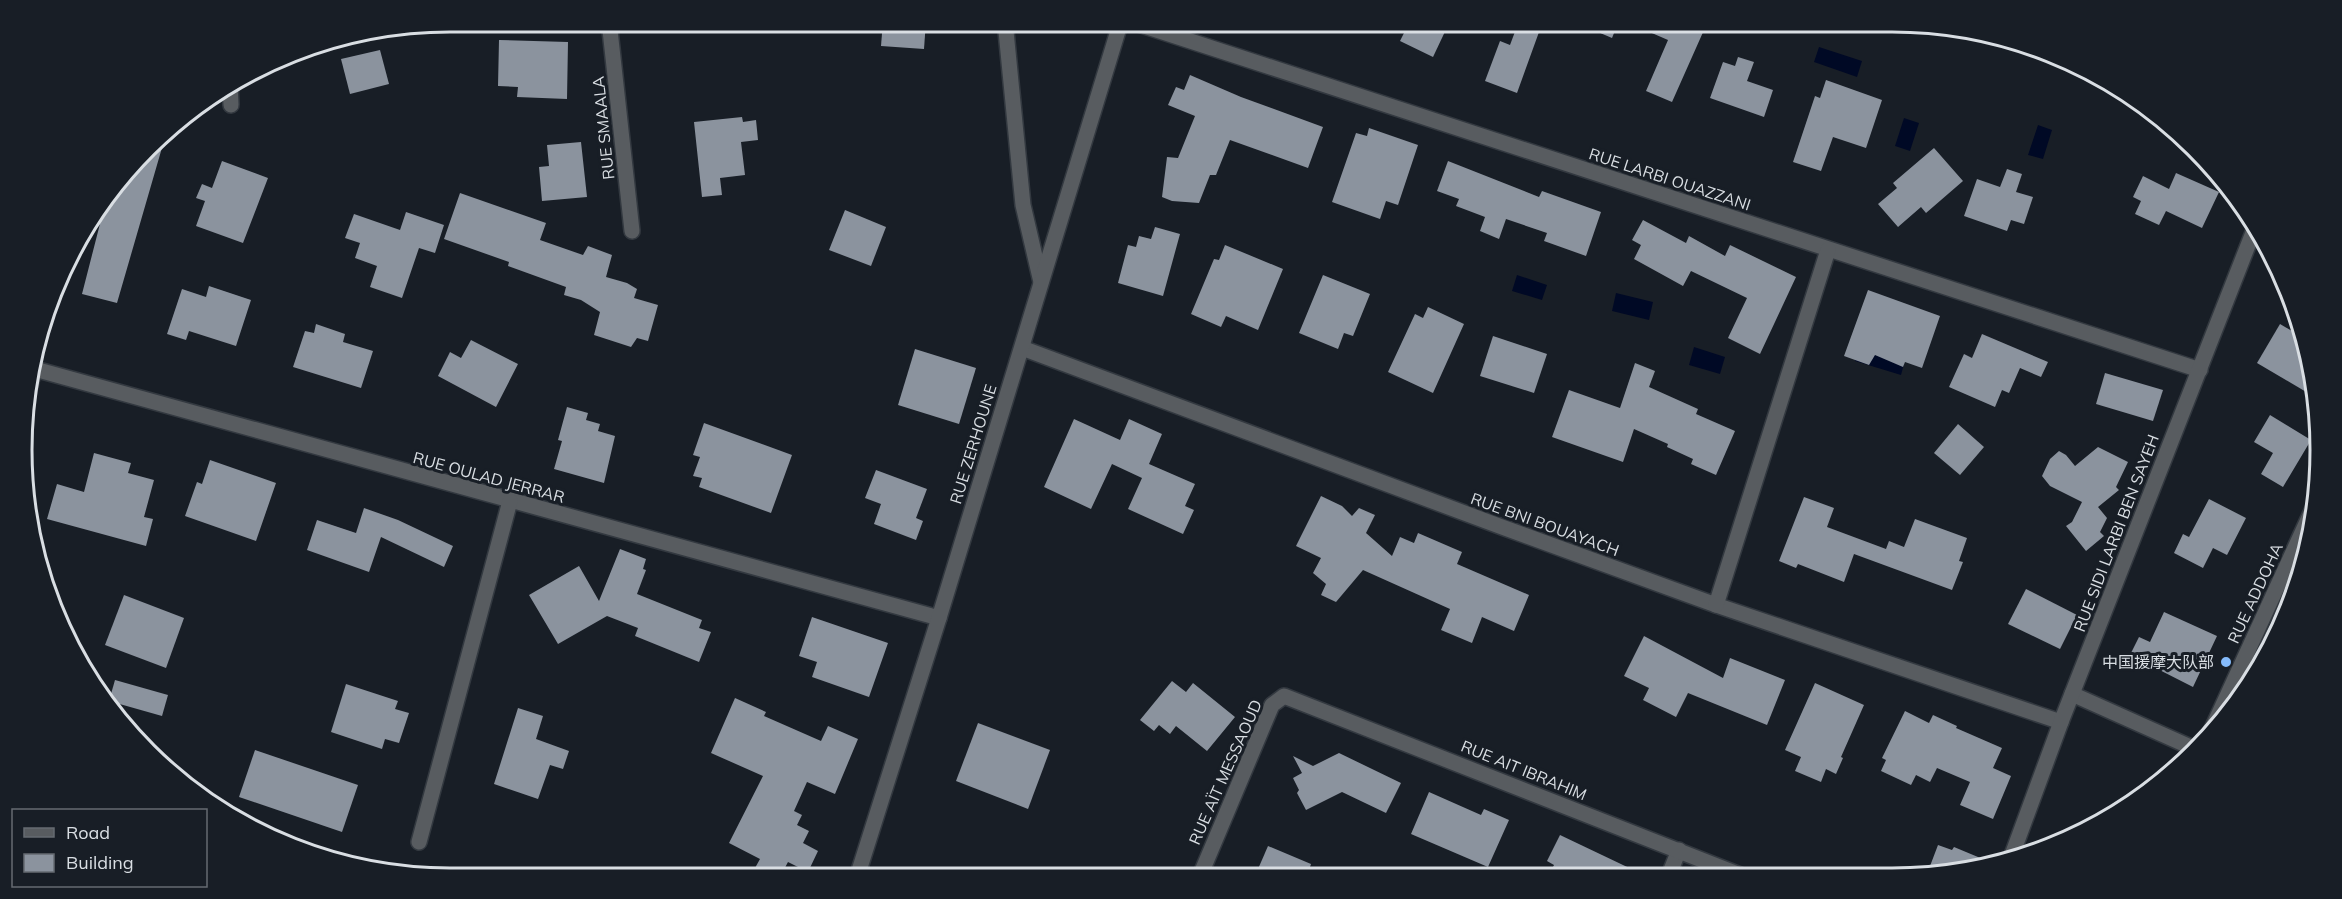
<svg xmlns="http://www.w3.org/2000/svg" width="2342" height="899" font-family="Mulish,'Noto Sans SC',sans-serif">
  <rect width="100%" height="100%" fill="#181e26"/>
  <g fill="#000925">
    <polygon points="1819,47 1862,61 1857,77 1814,62"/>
    <polygon points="1904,118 1919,123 1910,151 1895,146"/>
    <polygon points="2038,125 2052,130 2043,159 2028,155"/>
    <polygon points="1517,275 1547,285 1542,300 1512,291"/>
    <polygon points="1616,293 1653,302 1649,320 1612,311"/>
    <polygon points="1694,347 1725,357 1720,374 1689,365"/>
    <polygon points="1859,350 1904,364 1901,375 1855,361"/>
  </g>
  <g fill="#8b939e">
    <polygon points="883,21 926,21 924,49 881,46"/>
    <polygon points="1410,21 1450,21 1433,57 1400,41"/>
    <polygon points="1519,21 1543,21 1517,93 1485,81 1500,41 1510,45"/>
    <polygon points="1572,21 1619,21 1612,38"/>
    <polygon points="1624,21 1708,21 1672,102 1646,91 1668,40"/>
    <polygon points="499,40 568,42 567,99 517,97 518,87 498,86"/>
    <polygon points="380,50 389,84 350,94 341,59"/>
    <polygon points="1738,57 1754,62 1747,81 1773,90 1764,117 1710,98 1723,62 1735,66"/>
    <polygon points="1190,75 1241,97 1323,127 1308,168 1230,140 1216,175 1210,175 1199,203 1172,201 1162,197 1167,157 1178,158 1195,116 1168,105 1176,87 1184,90"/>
    <polygon points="1826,80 1882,100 1866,148 1833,137 1821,171 1793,162 1815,96 1820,98"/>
    <polygon points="742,117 743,122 756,120 758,140 741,142 745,175 720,178 722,195 702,197 694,122"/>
    <polygon points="168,127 117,303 82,294 102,216 96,214"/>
    <polygon points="1369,128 1418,145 1398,205 1386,201 1380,219 1332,202 1356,133 1367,136"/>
    <polygon points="581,142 587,197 542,201 539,167 549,166 547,145"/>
    <polygon points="1934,148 1963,181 1926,213 1921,207 1898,227 1878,204 1897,188 1893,183"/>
    <polygon points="222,161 268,178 243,243 196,226 205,201 196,198 202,184 212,188"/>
    <polygon points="1448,161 1539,197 1542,191 1601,212 1586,256 1544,241 1547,233 1506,219 1499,239 1480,231 1485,217 1456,206 1459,199 1437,191"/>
    <polygon points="2007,169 2022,174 2016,192 2033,197 2024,224 2011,220 2007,231 1964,216 1977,179 2000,187"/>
    <polygon points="2176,173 2219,192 2202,228 2166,211 2159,225 2135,214 2141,201 2133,197 2143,176 2169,189"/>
    <polygon points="460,193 546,223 540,240 583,255 588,246 612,255 606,277 627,283 637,289 634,298 658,305 648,341 637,338 631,347 594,335 600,312 581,300 564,295 566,287 508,266 509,262 444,239"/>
    <polygon points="845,210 886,227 871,266 829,250"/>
    <polygon points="406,212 444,225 435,253 419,248 402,298 370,287 377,266 355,258 360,243 345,238 354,214 400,230"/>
    <polygon points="1643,220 1686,243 1689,236 1725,256 1730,245 1796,277 1760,354 1728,338 1747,298 1691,271 1683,286 1634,259 1641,245 1632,240"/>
    <polygon points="1155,227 1180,234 1163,296 1118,283 1128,245 1136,247 1139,236 1151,239"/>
    <polygon points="1225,245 1283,269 1258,330 1226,316 1221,327 1191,314 1214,259 1219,260"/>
    <polygon points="1323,275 1370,294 1353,336 1344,333 1338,349 1299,333"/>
    <polygon points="209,286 251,300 236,346 189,331 186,340 167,334 182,289 206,297"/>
    <polygon points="1868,290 1940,316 1922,368 1905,362 1903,367 1875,355 1869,365 1844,356"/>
    <polygon points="1428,307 1464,324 1433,393 1388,372 1415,314 1423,318"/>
    <polygon points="316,324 345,334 343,342 373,351 361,388 293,367 305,331 314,333"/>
    <polygon points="2280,324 2304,338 2318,399 2257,363"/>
    <polygon points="1982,334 2048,362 2041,377 2020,368 2009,393 2002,390 1995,407 1949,387 1964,354 1972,358"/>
    <polygon points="1493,336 1547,354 1534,393 1480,376"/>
    <polygon points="471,340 518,364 496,407 438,376 450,352 461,358"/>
    <polygon points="915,349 976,368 959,424 898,405"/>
    <polygon points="1635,363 1655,371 1649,387 1698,409 1696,414 1735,431 1716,475 1691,464 1693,459 1667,447 1668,444 1634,429 1623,462 1552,437 1569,390 1620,408"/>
    <polygon points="2105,373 2163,390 2153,421 2096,404"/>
    <polygon points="567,407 588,413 586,420 600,424 598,431 615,436 604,483 554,469 562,441 558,440"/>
    <polygon points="2270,415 2311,440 2283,487 2261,474 2273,453 2254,442"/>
    <polygon points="1074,419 1120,440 1129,419 1162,434 1149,464 1195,484 1185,506 1194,510 1183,534 1128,509 1142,478 1112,464 1091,509 1044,487"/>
    <polygon points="704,423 792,455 771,513 699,487 702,478 693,476 700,457 693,455"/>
    <polygon points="1958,424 1984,447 1960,475 1934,453"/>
    <polygon points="2098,447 2128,462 2116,487 2119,490 2098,507 2107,518 2100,532 2104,536 2086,551 2066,526 2072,522 2082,502 2050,486 2042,476 2050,459 2059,451 2066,455 2075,466"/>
    <polygon points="94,453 131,463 128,473 154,480 144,517 153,519 146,546 47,519 57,484 84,492"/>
    <polygon points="210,460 276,483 256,541 185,516 197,482 202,484"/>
    <polygon points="876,470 927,489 916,518 923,521 916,540 874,524 881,504 865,498"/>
    <polygon points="1321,496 1342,506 1352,516 1359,508 1375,515 1366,533 1392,556 1400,537 1414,543 1418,533 1462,552 1457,564 1529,595 1514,631 1482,617 1472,643 1441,630 1450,609 1363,570 1336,602 1321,595 1326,584 1313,573 1321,558 1296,546"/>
    <polygon points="1804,497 1834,508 1827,527 1886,549 1889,541 1904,547 1915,519 1967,538 1959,561 1963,562 1952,590 1854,554 1844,582 1798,564 1796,568 1779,561"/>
    <polygon points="2209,499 2246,518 2227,555 2213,548 2203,568 2174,553 2183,534 2189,537"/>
    <polygon points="364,508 398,520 453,546 444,567 381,537 369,572 307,550 317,520 356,533"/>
    <polygon points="620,549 646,559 643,569 646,570 637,594 702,620 699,628 711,632 699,662 635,636 638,628 607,616 558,644 529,595 579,566 599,601"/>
    <polygon points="2026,589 2077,615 2060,649 2008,624"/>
    <polygon points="124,595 184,618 166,668 105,645"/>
    <polygon points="2164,612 2217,636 2193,687 2130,655 2139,637 2150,642"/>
    <polygon points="812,617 888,643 869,697 812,677 817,662 799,656"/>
    <polygon points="1644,636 1723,678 1730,658 1785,680 1767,725 1688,693 1676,717 1643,700 1649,688 1624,676"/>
    <polygon points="115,680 168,695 162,716 109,701"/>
    <polygon points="1172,681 1186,692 1193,683 1235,717 1207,751 1176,726 1170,734 1159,725 1154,731 1140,720"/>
    <polygon points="1815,683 1864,705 1841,757 1843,758 1836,774 1826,769 1821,782 1795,771 1801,757 1785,750"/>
    <polygon points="346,684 398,701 395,709 409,713 399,743 385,739 382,749 331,732"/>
    <polygon points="735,698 766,712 764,716 821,741 828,726 858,739 835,794 807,782 794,811 802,815 797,825 809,831 803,843 818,851 808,872 788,862 780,877 774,877 755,868 760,859 729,843 763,776 711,753"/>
    <polygon points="518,708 543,716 536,739 569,751 563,769 550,765 538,799 494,784"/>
    <polygon points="1905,711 1929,723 1933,715 1957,726 1956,728 2002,748 1993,768 2011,776 1993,819 1960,805 1970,782 1937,768 1930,782 1916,775 1911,785 1881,771 1886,760 1882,758"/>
    <polygon points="978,723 1050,750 1028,809 956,781"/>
    <polygon points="255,750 358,785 342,832 239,797"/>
    <polygon points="1339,753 1401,783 1386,813 1342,792 1306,810 1297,793 1299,790 1293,778 1302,773 1293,756 1313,766"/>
    <polygon points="1429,792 1481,815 1484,809 1509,820 1488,867 1411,834"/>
    <polygon points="1560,835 1644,875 1549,875 1554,865 1547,861"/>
    <polygon points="1938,845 1952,850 1954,847 1990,862 1949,874 1927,874"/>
    <polygon points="1268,846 1311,864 1307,876 1255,876"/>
  </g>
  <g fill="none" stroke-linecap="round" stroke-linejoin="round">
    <defs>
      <g id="minor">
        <polyline points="609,21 632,231"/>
        <polyline points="1005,21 1023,205 1041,282"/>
        <polyline points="1129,21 2200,370"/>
        <polyline points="230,83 231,105"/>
        <polyline points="1022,348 1502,527 1716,605 2061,722"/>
        <polyline points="31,368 939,618"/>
        <polyline points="25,407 34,369"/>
        <polyline points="1716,605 1828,250"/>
        <polyline points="2072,694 2195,749"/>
        <polyline points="2211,731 2316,502"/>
        <polyline points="419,842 510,501"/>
        <polyline points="2012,855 2061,722 2256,225"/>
        <polyline points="1669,875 1679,850"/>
        <polyline points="1200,876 1272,705 1284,696 1740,875"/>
        <polyline points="857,877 939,618 1121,21"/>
      </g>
    </defs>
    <use href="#minor" stroke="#333940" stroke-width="18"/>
    <use href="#minor" stroke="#585c60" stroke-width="15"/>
  </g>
  <circle fill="#85bbfb" stroke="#181e26" stroke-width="2" cx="2226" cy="662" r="6"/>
  <g text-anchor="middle" stroke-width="6" stroke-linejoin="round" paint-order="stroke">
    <g font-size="16" fill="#d9dee3" stroke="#181e26">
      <text transform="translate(603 128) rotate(-96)" y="6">RUE SMAALA</text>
      <text transform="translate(1670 179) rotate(18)" y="6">RUE LARBI OUAZZANI</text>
      <text transform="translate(973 444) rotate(-73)" y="6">RUE ZERHOUNE</text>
      <text transform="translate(489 477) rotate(15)" y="6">RUE OULAD JERRAR</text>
      <text transform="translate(1545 524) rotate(20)" y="6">RUE BNI BOUAYACH</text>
      <text transform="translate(2116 533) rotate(-69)" y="6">RUE SIDI LARBI BEN SAYEH</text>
      <text transform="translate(2255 593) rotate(-65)" y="6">RUE ADDOHA</text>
      <text transform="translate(1524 770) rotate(22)" y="6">RUE AIT IBRAHIM</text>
      <text transform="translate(1225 772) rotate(-66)" y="6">RUE AÏT MESSAOUD</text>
    </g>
    <g font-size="16" fill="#d9dee3" stroke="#181e26" text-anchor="end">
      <text x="2214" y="668">中国援摩大队部</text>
    </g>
  </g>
  <path d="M0 0H2342V899H0ZM450 32H1892A418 418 0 0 1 2310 450V450A418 418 0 0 1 1892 868H450A418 418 0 0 1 32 450V450A418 418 0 0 1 450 32Z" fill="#181e26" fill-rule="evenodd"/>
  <path fill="none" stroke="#d9dee3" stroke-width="3" d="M450 32H1892A418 418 0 0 1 2310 450V450A418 418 0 0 1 1892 868H450A418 418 0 0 1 32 450V450A418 418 0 0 1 450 32Z"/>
  <rect x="12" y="809" width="195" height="78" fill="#181e26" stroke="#656b72" stroke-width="1.5"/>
  <rect x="24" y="828" width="30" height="9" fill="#585c60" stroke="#656b72" stroke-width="1.5"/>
  <text x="66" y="839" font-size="18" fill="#d9dee3">Road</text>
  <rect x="24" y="854" width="30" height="18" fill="#8b939e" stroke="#656b72" stroke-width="1.5"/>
  <text x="66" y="869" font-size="18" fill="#d9dee3">Building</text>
</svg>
